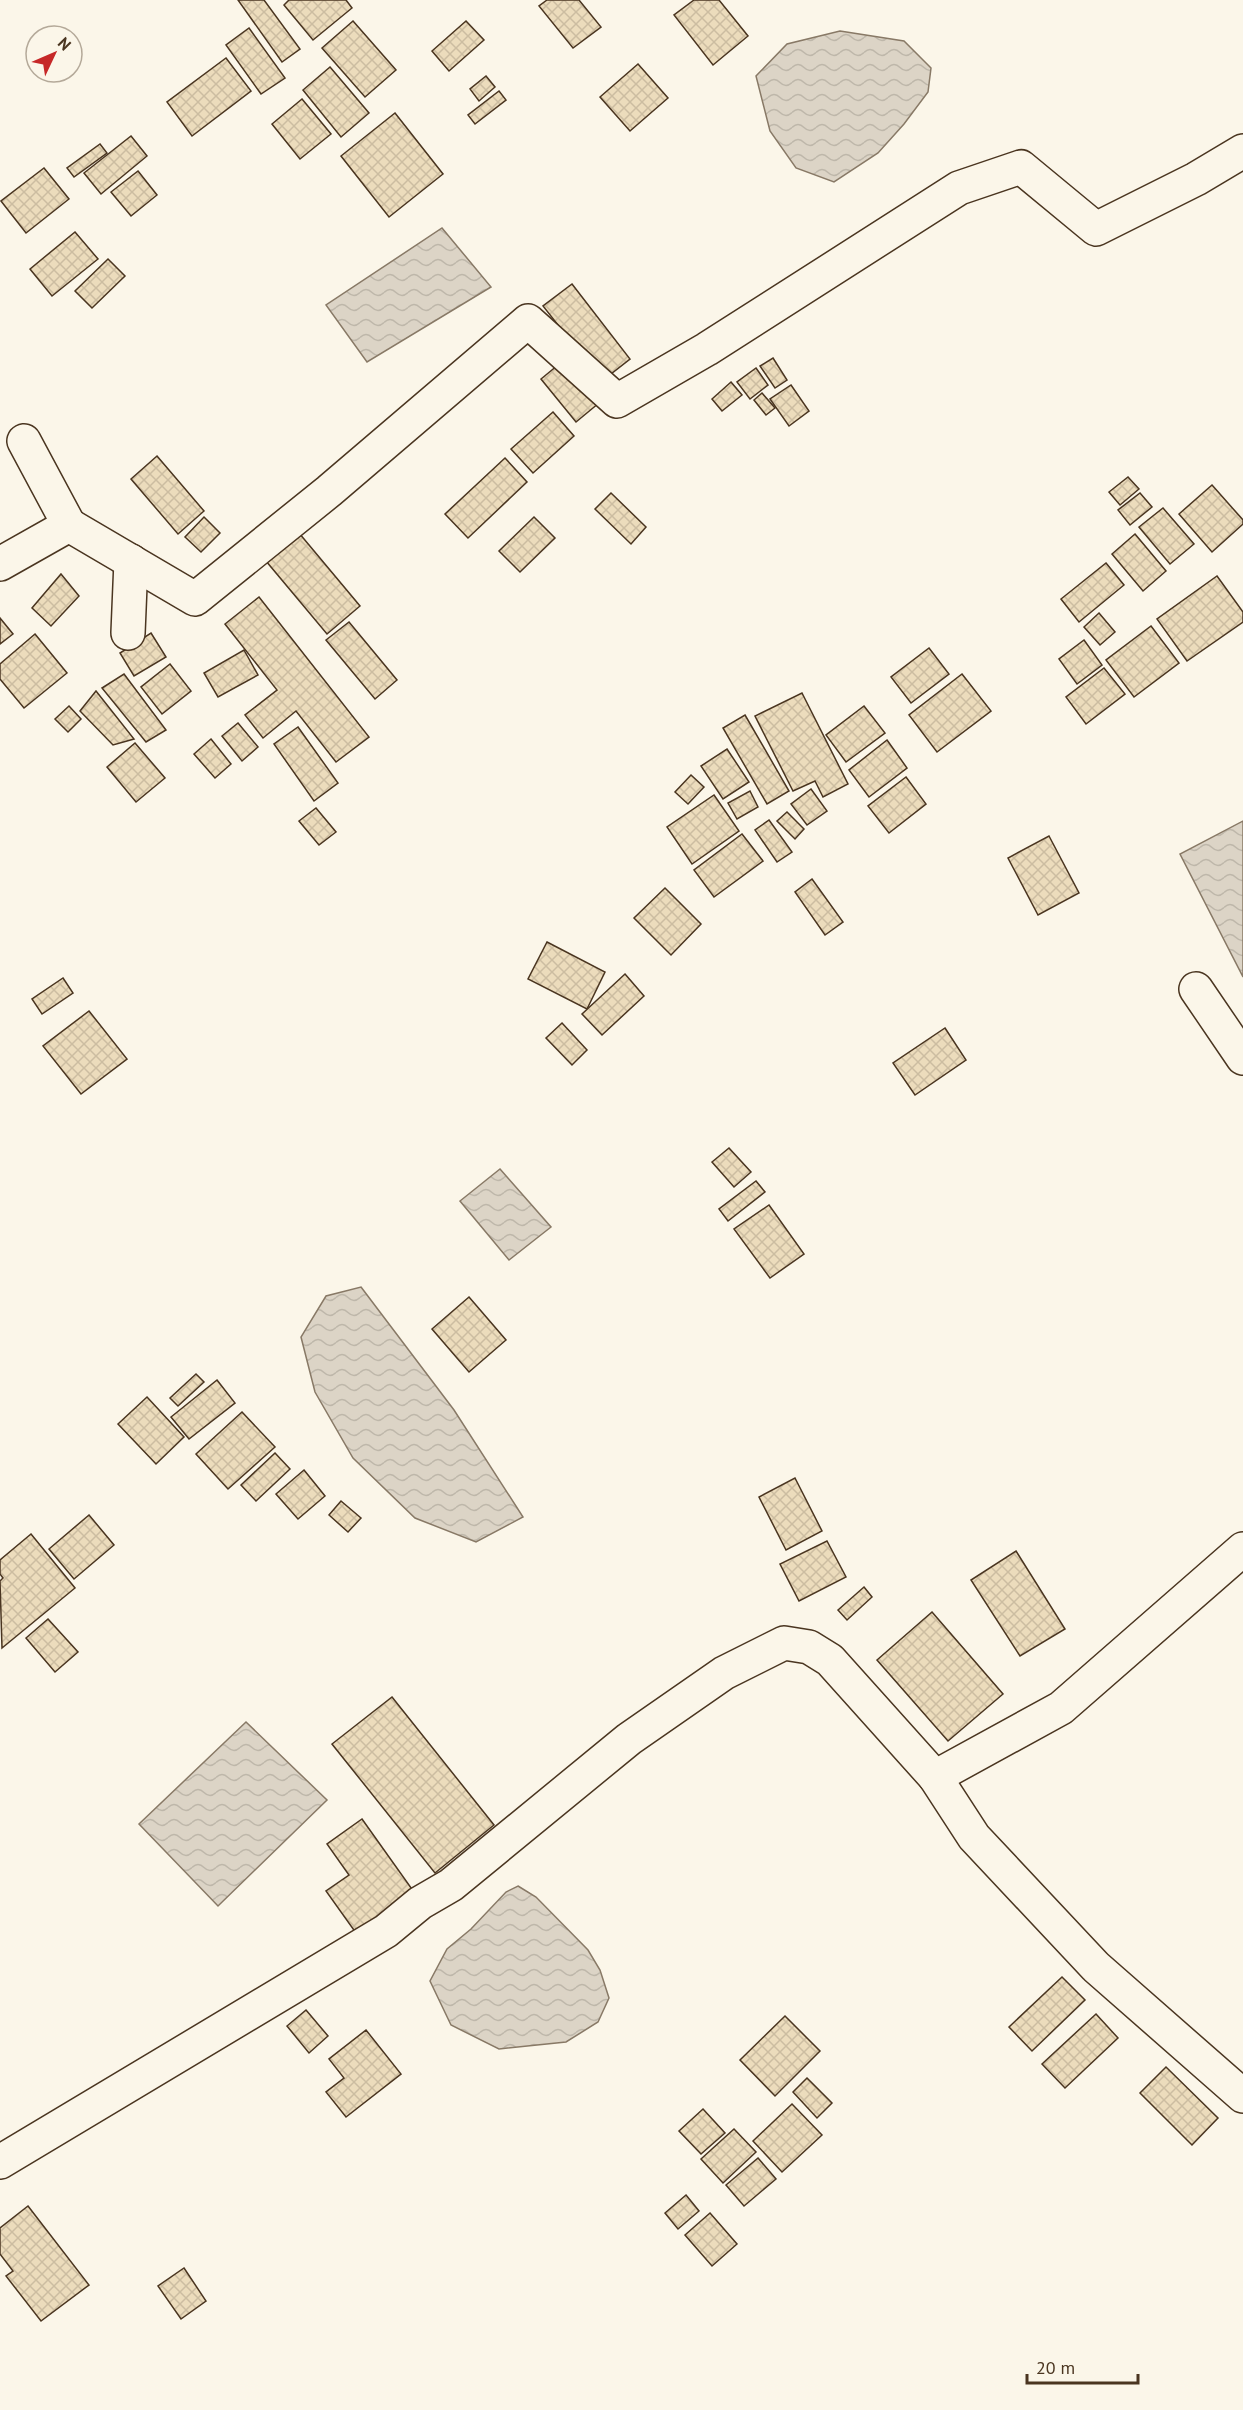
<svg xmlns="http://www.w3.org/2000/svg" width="1243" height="2410" font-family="'PT Sans',sans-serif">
  <defs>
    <pattern id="water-waves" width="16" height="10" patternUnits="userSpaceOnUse" patternTransform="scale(1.5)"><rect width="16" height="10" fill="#dcd4c6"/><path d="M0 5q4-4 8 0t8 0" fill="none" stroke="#beb7aa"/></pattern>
    <pattern id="building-cross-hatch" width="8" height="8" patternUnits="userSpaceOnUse" patternTransform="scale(1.5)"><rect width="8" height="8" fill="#ecdcbc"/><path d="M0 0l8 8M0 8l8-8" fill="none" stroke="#ccbda1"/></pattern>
  </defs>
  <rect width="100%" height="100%" fill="#fbf6e9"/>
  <g fill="url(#water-waves)" stroke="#887966" stroke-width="1.5">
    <polygon points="840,31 904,41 931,68 928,92 904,124 878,153 834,182 796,168 770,131 756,76 787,44"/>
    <polygon points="442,228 491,287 367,362 326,305"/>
    <polygon points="1243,821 1243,977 1180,854"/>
    <polygon points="500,1169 551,1227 509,1260 460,1201"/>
    <polygon points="361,1287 454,1410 523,1517 476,1542 415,1518 353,1458 315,1392 301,1337 326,1296"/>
    <polygon points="246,1722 327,1800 218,1906 139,1824"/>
    <polygon points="518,1886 536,1897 588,1950 600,1970 609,1998 598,2022 566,2042 499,2049 451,2025 430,1981 447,1949 471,1929 506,1892"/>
  </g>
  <g fill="url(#building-cross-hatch)" stroke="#4a3520" stroke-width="1.5">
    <polygon points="238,0 264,0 300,49 282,62"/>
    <polygon points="289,0 346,0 352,8 313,40 284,5"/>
    <polygon points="547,0 579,0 601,27 573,48 539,6"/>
    <polygon points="694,0 719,0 748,36 713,65 674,15"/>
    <polygon points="353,21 396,70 365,97 322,48"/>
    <polygon points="466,21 484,40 449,71 432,51"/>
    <polygon points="249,28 285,78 261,94 226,45"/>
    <polygon points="226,58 251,91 192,136 167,102"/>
    <polygon points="638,64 668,98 630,131 600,97"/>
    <polygon points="330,67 369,113 341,137 303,90"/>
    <polygon points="486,76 495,87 479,101 470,89"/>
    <polygon points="499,91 506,100 475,124 468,115"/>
    <polygon points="302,99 331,134 300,159 272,124"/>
    <polygon points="395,113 443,174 389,217 341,156"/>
    <polygon points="131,136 147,156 101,194 84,173"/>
    <polygon points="100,144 107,153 74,177 67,168"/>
    <polygon points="44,168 69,199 26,233 1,201"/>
    <polygon points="138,171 157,195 131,216 111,192"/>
    <polygon points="75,232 98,259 52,296 30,269"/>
    <polygon points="108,259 125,276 92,308 75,291"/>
    <polygon points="572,284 630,359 602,381 543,306"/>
    <polygon points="773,358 787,380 775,388 760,366"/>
    <polygon points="564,360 599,403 576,422 541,379"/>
    <polygon points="756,368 768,385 750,399 737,382"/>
    <polygon points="731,382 742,395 722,411 712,399"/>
    <polygon points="791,385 809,411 789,426 770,399"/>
    <polygon points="762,393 775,408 766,415 754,400"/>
    <polygon points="553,412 574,436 533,473 511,449"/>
    <polygon points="157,456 204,511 178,534 131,479"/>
    <polygon points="505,458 527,482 468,538 445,514"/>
    <polygon points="1128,477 1139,489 1120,505 1109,492"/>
    <polygon points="1212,485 1243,520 1243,524 1212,552 1179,514"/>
    <polygon points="611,493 646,527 631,544 595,509"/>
    <polygon points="1140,493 1152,507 1130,525 1118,510"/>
    <polygon points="1163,508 1194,544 1170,564 1139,527"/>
    <polygon points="204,517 220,533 201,552 185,537"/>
    <polygon points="534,517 555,538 520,572 499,551"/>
    <polygon points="299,533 360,606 327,634 266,561"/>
    <polygon points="1135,534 1166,571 1143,591 1112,554"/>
    <polygon points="1106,563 1124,585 1079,622 1061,599"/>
    <polygon points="61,574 79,596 51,626 32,608"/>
    <polygon points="1217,576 1243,612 1243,622 1187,661 1157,619"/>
    <polygon points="259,597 369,737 336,762 296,711 263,738 245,715 277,690 225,624"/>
    <polygon points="1099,613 1115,632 1100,645 1084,627"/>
    <polygon points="0,618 13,634 0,644"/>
    <polygon points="349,622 397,680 375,699 326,640"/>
    <polygon points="1151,626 1179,663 1134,697 1106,660"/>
    <polygon points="151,633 166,657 134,676 120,653"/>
    <polygon points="35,634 67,673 24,708 0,679 0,664"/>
    <polygon points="1084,640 1102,665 1077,684 1059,659"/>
    <polygon points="929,648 949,674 911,703 891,677"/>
    <polygon points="244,650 258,675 218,697 204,673"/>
    <polygon points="170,664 191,691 162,714 141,687"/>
    <polygon points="1104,668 1125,694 1086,724 1066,697"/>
    <polygon points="124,674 166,730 146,742 102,688"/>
    <polygon points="962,674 991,711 937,752 909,715"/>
    <polygon points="96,691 134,739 113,745 80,711"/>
    <polygon points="802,693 848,784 823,797 815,781 793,791 755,716"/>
    <polygon points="69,706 81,719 68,732 55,719"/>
    <polygon points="864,706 885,733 846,762 826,735"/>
    <polygon points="745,715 789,791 767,804 723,728"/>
    <polygon points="238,723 258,747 242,761 222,736"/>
    <polygon points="298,727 338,783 314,801 274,744"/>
    <polygon points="211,739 231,764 215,778 194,754"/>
    <polygon points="887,740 907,768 869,797 849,770"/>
    <polygon points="135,743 165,778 136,802 107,767"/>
    <polygon points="727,749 749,782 723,799 701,766"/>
    <polygon points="691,775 704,787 688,804 675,792"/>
    <polygon points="906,777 926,804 889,833 868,806"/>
    <polygon points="811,789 827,811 807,825 791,804"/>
    <polygon points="750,791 758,807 737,819 728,803"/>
    <polygon points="714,795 739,831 692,864 667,827"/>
    <polygon points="316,808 336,832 319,845 299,821"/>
    <polygon points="787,812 804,829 795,839 777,821"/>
    <polygon points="769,820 792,852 777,862 755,830"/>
    <polygon points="742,834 763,861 714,897 694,870"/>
    <polygon points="1049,836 1079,893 1038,915 1008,858"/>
    <polygon points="812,879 843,922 825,935 795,892"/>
    <polygon points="665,888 701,924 671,955 634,918"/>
    <polygon points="547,942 605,972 587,1009 528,979"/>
    <polygon points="625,974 644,996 602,1035 582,1014"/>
    <polygon points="63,978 73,993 42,1014 32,999"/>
    <polygon points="89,1011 127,1059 81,1094 43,1046"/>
    <polygon points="562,1023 587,1050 572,1065 546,1038"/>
    <polygon points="945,1028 966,1060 915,1095 893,1063"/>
    <polygon points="729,1148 751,1172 734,1187 712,1162"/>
    <polygon points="756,1181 765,1192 728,1221 719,1209"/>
    <polygon points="769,1205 804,1254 770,1278 734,1229"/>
    <polygon points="469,1297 506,1340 469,1372 432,1329"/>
    <polygon points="196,1374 204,1382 178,1406 170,1398"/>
    <polygon points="217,1380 235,1403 189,1439 171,1417"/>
    <polygon points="147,1397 184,1437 156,1464 118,1424"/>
    <polygon points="242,1412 275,1447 228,1489 196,1454"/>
    <polygon points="275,1453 290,1469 256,1501 241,1485"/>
    <polygon points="304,1470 325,1496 298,1519 276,1494"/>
    <polygon points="795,1478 822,1531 786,1550 759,1497"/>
    <polygon points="341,1501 361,1518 348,1532 329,1515"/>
    <polygon points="89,1515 114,1545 74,1579 49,1549"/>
    <polygon points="31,1534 75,1588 2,1648 0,1581 3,1578 0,1574 0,1560"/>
    <polygon points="827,1541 846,1577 799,1601 780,1564"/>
    <polygon points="1016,1551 1065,1629 1020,1656 971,1580"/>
    <polygon points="864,1587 872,1597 847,1620 838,1610"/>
    <polygon points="932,1612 1003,1694 948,1741 877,1660"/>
    <polygon points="48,1619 78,1652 55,1672 26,1638"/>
    <polygon points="392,1697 494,1825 435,1873 332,1744"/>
    <polygon points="362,1819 414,1892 356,1933 326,1891 349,1875 327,1844"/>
    <polygon points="1062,1977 1085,2000 1032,2051 1009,2027"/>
    <polygon points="306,2010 328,2036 309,2053 287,2026"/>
    <polygon points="1096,2014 1118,2038 1065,2088 1042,2064"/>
    <polygon points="785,2016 820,2051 775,2096 740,2060"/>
    <polygon points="366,2030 401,2074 346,2117 326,2092 344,2078 329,2059"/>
    <polygon points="1166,2067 1218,2118 1192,2145 1140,2093"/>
    <polygon points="807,2078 832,2103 817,2118 793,2092"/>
    <polygon points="792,2104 822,2135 782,2172 753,2141"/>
    <polygon points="703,2109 725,2133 701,2154 679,2131"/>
    <polygon points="734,2129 756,2152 723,2183 701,2159"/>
    <polygon points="758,2158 776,2179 744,2206 726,2185"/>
    <polygon points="686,2195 699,2211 678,2229 665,2213"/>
    <polygon points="28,2206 89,2285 41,2321 6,2276 13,2271 0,2254 0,2228"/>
    <polygon points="710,2213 737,2244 712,2266 685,2235"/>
    <polygon points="184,2268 206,2301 181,2319 158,2286"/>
  </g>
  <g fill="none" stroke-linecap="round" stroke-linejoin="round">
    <defs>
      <g id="street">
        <polyline points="24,441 69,525"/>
        <polyline points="0,564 69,525 195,599 329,491 528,321 617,401 707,349 959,188 1021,167 1096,229 1196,179 1243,151"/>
        <polyline points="128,633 131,561"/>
        <polyline points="1196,989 1243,1058"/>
        <polyline points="935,1777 974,1837 1096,1967 1243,2096"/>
        <polyline points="0,2162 386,1931 420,1903 451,1885 629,1739 724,1673 784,1643 809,1647 830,1660 935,1777 1061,1708 1243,1549"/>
      </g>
    </defs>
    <use href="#street" stroke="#4a3520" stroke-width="36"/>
    <use href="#street" stroke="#fbf6e9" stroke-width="33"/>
  </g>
  <g transform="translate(54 54) rotate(46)"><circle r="28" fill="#fbf6e9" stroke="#b4a999" stroke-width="1.5"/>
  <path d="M0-4.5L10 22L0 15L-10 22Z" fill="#c62828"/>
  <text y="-9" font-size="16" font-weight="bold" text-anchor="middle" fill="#4a3520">N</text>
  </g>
  <path d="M1027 2374v9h111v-9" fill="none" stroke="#4a3520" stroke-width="3"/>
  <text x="1036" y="2374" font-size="18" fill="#4a3520" stroke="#fbf6e9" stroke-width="4.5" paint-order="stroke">20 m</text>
</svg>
